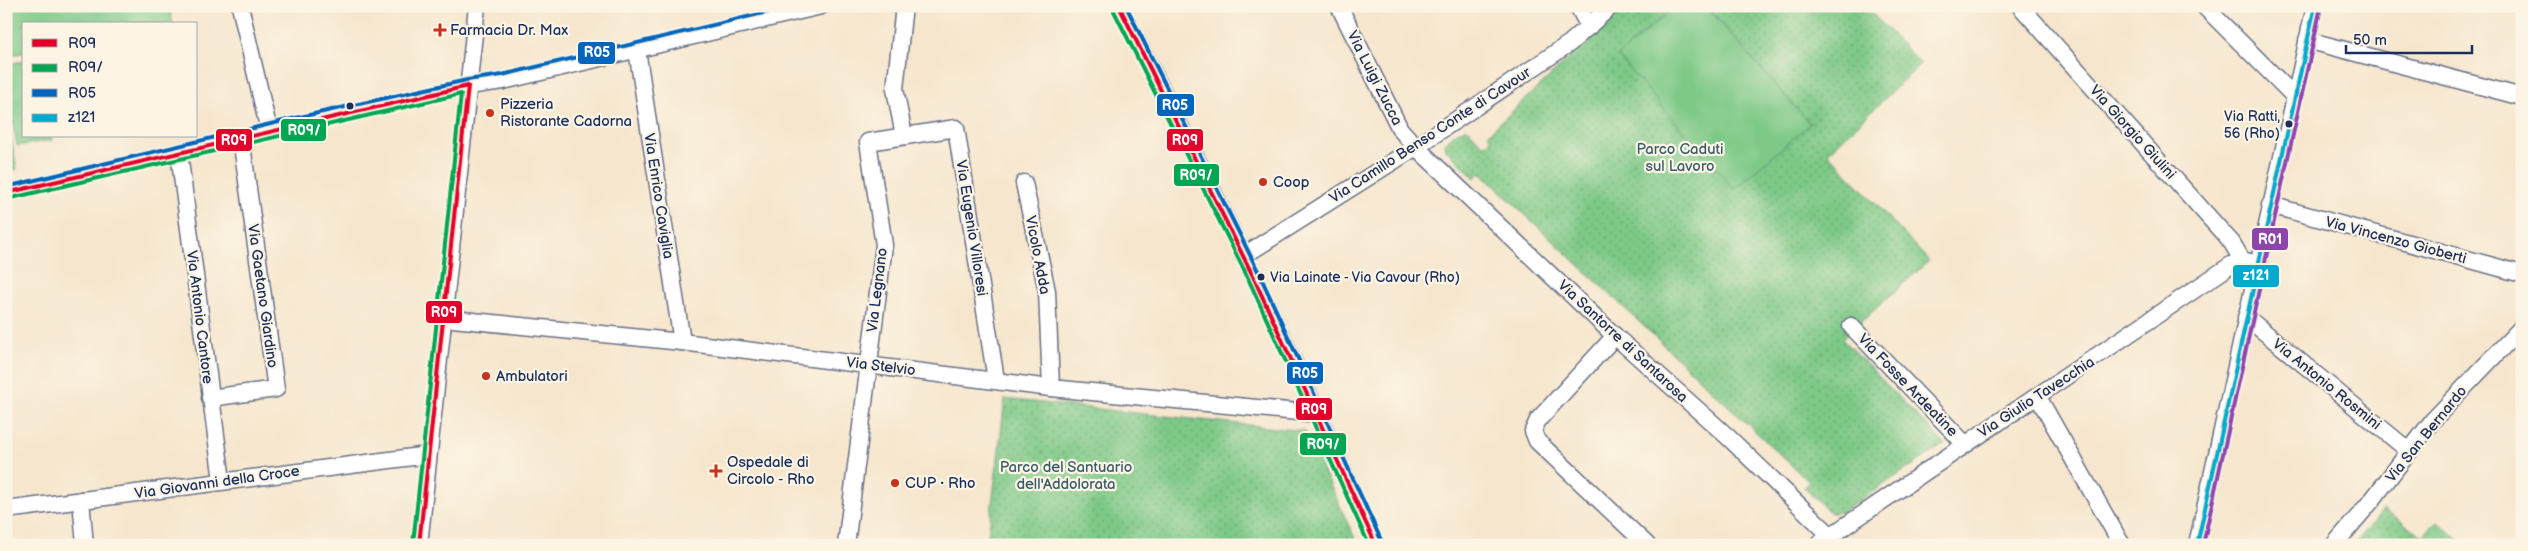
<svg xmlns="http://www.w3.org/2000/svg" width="2528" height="551" font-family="'Balsamiq Sans',sans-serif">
  <defs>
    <pattern id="grass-dots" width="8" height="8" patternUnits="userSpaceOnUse" patternTransform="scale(1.25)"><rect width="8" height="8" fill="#7ec987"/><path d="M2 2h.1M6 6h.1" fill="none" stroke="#66a472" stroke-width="1.8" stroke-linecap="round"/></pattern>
  </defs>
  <rect width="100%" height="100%" fill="#fcf5e5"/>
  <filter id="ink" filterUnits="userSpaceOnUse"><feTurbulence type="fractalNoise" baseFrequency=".02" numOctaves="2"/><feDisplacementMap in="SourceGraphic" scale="10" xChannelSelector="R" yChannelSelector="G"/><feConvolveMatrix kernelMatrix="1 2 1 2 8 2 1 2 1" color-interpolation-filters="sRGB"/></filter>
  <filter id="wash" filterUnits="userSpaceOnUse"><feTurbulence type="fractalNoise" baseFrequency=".0096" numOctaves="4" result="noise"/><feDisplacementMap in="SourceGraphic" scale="20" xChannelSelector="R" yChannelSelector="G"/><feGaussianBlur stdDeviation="1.12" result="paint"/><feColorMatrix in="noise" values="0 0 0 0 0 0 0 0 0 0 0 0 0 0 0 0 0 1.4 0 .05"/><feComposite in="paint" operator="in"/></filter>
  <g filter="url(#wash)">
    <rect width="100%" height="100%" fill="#f6e6cd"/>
    <g fill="url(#grass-dots)" stroke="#4c7c72">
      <polygon points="1625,6 1865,6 1921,64 1828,153 1929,261 1842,339 1945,444 1842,512 1831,513 1804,488 1809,482 1480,172 1475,178 1446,150 1445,143 1454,134 1466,127 1484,146 1492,139 1488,134"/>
      <polygon points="1005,399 1305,431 1358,545 987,545"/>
      <polygon points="2383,510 2423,536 2437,521 2464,545 2354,545"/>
    </g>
    <g fill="#7ec987" stroke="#4c7c72">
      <polygon points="6,6 169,6 173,24 24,24 24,53 6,55"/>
      <polygon points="1675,6 1706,6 1810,124 1734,189 1618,56"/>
      <polygon points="24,61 24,136 51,136 52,140 17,146 6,86 6,64"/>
      <polygon points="6,110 17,169 6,171"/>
    </g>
  </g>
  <g filter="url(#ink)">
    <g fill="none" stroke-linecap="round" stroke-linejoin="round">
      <defs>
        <g id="minor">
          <polyline points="240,6 269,131"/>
          <path d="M1119,6C1211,183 1297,363 1376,545"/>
          <polyline points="1339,6 1400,129 1416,147 1615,336 1727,436 1830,535"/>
          <polyline points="1578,6 1589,27"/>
          <polyline points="2020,6 2232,243 2242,260"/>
          <polyline points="2204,6 2295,97"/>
          <polyline points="2307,40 2522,97"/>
          <polyline points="637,50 682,342"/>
          <polyline points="904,136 895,89 904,6"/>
          <polyline points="179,153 222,481"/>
          <polyline points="1024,183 1047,291 1051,388"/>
          <polyline points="6,193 301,123 468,86 503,81 821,6"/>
          <polyline points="2270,205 2522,274"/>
          <polyline points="1243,256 1416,147 1570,43 1611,6"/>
          <polyline points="2246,317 2409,451"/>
          <polyline points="443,318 682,342 1051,388 1319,414"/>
          <polyline points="1851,326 1965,444"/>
          <polyline points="1615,336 1538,420 1533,431 1537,441 1647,545"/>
          <polyline points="2038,397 2122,545"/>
          <polyline points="210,398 276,389 241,138"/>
          <polyline points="81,500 85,545"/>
          <polyline points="6,510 428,455"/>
          <polyline points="419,545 477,6"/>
          <polyline points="846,545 884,245 868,142 956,128 996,380"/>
          <polyline points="1817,545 2231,265 2242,260 2257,264"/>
          <polyline points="2197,545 2315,6"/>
          <polyline points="2334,545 2373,499 2433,420 2522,327"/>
        </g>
      </defs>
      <use href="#minor" stroke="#686f85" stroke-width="19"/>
      <use href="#minor" stroke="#fff" stroke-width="16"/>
      <defs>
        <g id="bus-1">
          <polyline points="1119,6 1252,274 1376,545"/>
          <polyline points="6,193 468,86 419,545"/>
        </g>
        <g id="bus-2">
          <polyline points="1113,9 1247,276 1369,545"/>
          <polyline points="7,199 461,94 413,544"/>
        </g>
        <g id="bus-3">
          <polyline points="1126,6 1258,271 1382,542"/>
          <polyline points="6,187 300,117 467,80 502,75 793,6"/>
        </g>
        <polyline id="bus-4" points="2197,545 2315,6"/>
        <polyline id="bus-5" points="2203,545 2321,7"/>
      </defs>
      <use href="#bus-1" stroke="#fcf5e5" stroke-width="8"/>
      <use href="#bus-2" stroke="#fcf5e5" stroke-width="8"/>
      <use href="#bus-3" stroke="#fcf5e5" stroke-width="8"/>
      <use href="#bus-4" stroke="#fcf5e5" stroke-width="8"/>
      <use href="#bus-5" stroke="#fcf5e5" stroke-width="8"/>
      <use href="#bus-1" stroke="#e4002b" stroke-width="4"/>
      <use href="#bus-2" stroke="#00a651" stroke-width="4"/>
      <use href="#bus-3" stroke="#0065bd" stroke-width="4"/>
      <use href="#bus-4" stroke="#00a9ce" stroke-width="4"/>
      <use href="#bus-5" stroke="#8e44ad" stroke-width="4"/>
    </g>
  </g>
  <g fill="#c8321e" stroke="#fcf5e5" stroke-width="2">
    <path d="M437.5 22.5h5v5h5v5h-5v5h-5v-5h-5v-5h5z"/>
    <circle cx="490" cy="113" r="5"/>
    <circle cx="1263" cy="182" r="5"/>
    <circle cx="486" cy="376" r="5"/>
    <path d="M713.5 463.5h5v5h5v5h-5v5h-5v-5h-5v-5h5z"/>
    <circle cx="895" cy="483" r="5"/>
  </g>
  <g fill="#1b2f5e" stroke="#fcf5e5" stroke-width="2">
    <circle cx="350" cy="106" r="4.5"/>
    <circle cx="2289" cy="124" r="4.5"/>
    <circle cx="1261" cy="277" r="4.5"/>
  </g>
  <g text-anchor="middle" stroke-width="4.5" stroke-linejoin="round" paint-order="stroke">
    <g font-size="14" fill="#1b2f5e" stroke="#fcf5e5" text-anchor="end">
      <text x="2280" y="121">Via Ratti,<tspan x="2280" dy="17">56 (Rho)</tspan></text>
      <text x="1270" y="282" text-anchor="start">Via Lainate - Via Cavour (Rho)</text>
    </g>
    <g font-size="15" fill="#1b2f5e" stroke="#fcf5e5" text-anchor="start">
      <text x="450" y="35">Farmacia Dr. Max</text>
      <text x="500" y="109">Pizzeria<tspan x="500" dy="17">Ristorante Cadorna</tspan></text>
      <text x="1273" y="187">Coop</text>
      <text x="496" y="381">Ambulatori</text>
      <text x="727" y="467">Ospedale di<tspan x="727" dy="17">Circolo - Rho</tspan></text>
      <text x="905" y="488">CUP • Rho</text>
    </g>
    <g font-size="15" fill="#1b2f5e" stroke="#fcf5e5">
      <text transform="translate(1375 78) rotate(63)" y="5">Via Luigi Zucca</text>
      <text transform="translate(2133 132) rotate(48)" y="5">Via Giorgio Giulini</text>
      <text transform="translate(1430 135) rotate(-33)" y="5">Via Camillo Benso Conte di Cavour</text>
      <text transform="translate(659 196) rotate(81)" y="5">Via Enrico Caviglia</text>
      <text transform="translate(972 228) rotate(81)" y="5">Via Eugenio Villoresi</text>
      <text transform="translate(2396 240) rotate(15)" y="5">Via Vincenzo Gioberti</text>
      <text transform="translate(1038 255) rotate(79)" y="5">Vicolo Adda</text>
      <text transform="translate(877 290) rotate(-83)" y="5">Via Legnano</text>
      <text transform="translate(263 296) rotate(82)" y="5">Via Gaetano Giardino</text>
      <text transform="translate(200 317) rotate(83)" y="5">Via Antonio Cantore</text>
      <text transform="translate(1623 341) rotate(43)" y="5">Via Santorre di Santarosa</text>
      <text transform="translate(881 366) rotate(7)" y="5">Via Stelvio</text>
      <text transform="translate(2327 384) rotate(39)" y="5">Via Antonio Rosmini</text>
      <text transform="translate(1908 385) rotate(46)" y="5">Via Fosse Ardeatine</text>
      <text transform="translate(2036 397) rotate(-33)" y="5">Via Giulio Tavecchia</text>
      <text transform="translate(2426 434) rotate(-51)" y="5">Via San Bernardo</text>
      <text transform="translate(217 482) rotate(-8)" y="5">Via Giovanni della Croce</text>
    </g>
    <g font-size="15" fill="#395d6a" stroke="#fcf5e5">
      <text x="1680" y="154">Parco Caduti<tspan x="1680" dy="17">sul Lavoro</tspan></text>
      <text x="1066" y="472">Parco del Santuario<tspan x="1066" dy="17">dell'Addolorata</tspan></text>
    </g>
  </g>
  <g stroke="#fcf5e5" stroke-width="2">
    <rect x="577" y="41" width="39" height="24" rx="5" fill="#0065bd"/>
    <rect x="1156" y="93" width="39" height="24" rx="5" fill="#0065bd"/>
    <rect x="280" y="118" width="47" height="24" rx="5" fill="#00a651"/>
    <rect x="1166" y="128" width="38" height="24" rx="5" fill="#e4002b"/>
    <rect x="215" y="128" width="38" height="24" rx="5" fill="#e4002b"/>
    <rect x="1173" y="163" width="47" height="24" rx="5" fill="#00a651"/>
    <rect x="2251" y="227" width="38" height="24" rx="5" fill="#8e44ad"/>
    <rect x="2232" y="264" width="48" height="24" rx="5" fill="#00a9ce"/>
    <rect x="425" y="300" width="38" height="24" rx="5" fill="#e4002b"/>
    <rect x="1286" y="361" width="38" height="24" rx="5" fill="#0065bd"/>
    <rect x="1295" y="397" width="38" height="24" rx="5" fill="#e4002b"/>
    <rect x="1299" y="432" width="48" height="24" rx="5" fill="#00a651"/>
  </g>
  <g font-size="14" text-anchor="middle" font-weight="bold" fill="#fff">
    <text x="597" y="57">R05</text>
    <text x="1175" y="110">R05</text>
    <text x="304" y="135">R09/</text>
    <text x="1185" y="145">R09</text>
    <text x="234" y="145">R09</text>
    <text x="1196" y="180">R09/</text>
    <text x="2270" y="244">R01</text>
    <text x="2256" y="280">z121</text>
    <text x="444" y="317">R09</text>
    <text x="1305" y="378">R05</text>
    <text x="1314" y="414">R09</text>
    <text x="1323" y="449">R09/</text>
  </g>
  <rect width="2528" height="551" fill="none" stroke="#fcf5e5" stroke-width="25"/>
  <rect x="22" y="22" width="175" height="115" fill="#fcf5e5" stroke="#a2a6af"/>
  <rect x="32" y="39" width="25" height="8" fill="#e4002b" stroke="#a2a6af"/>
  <text x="68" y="48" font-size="15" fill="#1b2f5e">R09</text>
  <rect x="32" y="64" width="25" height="8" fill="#00a651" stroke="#a2a6af"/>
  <text x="68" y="72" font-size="15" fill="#1b2f5e">R09/</text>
  <rect x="32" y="89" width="25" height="8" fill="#0065bd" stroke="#a2a6af"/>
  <text x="68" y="98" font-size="15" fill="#1b2f5e">R05</text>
  <rect x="32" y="114" width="25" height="8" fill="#00a9ce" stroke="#a2a6af"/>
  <text x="68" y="122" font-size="15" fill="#1b2f5e">z121</text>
  <path d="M2346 45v8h126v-8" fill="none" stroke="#1b2f5e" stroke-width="2.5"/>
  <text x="2353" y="45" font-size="15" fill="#1b2f5e" stroke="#fcf5e5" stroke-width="4" paint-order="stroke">50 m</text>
</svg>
